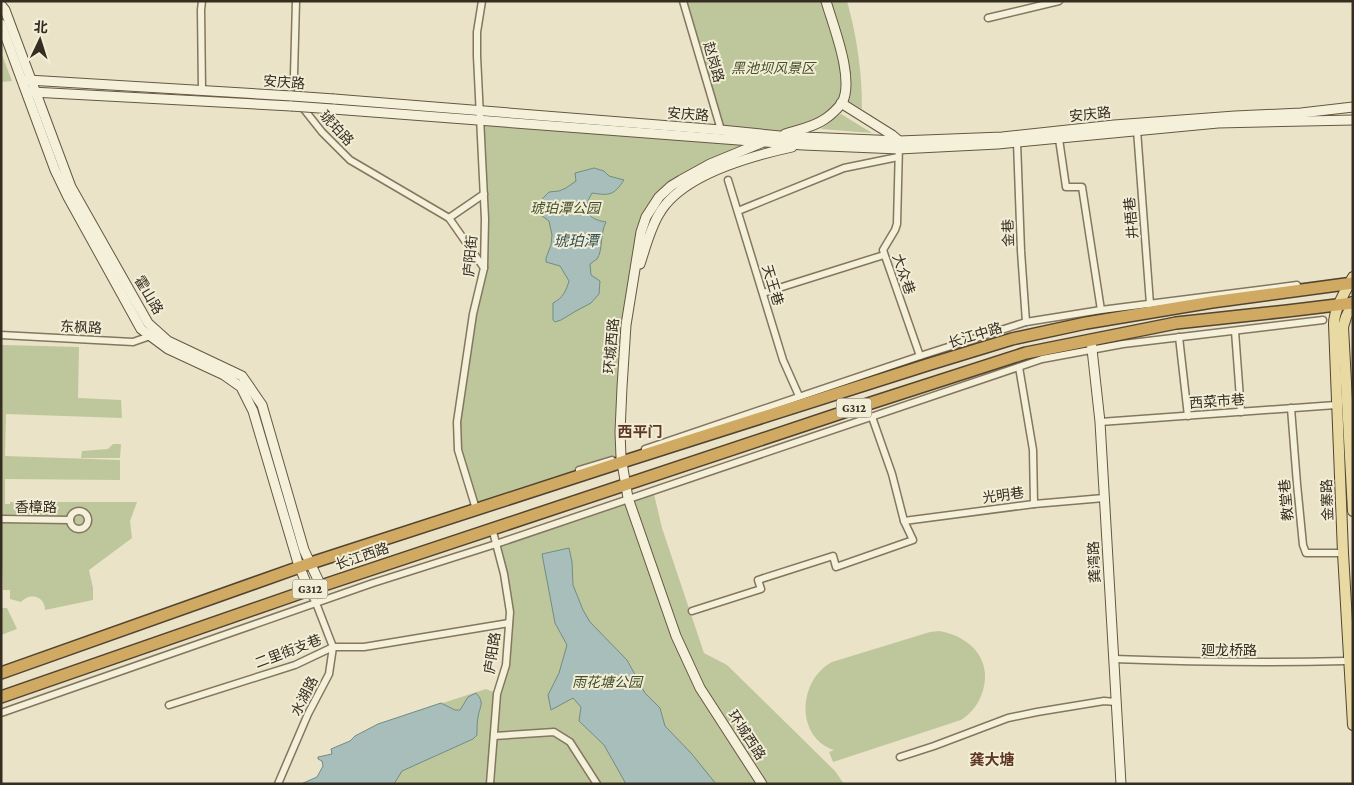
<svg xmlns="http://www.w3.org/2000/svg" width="1354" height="785" font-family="'Crimson Pro','Noto Sans SC',serif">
  <rect width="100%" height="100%" fill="#eae3c7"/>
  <g fill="#bec79c">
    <path d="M683,1H847C857,37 862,72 862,109L843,98L834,111L780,136L721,130Z"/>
    <polygon points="1,52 12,81 1,82"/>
    <polygon points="841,114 872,133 821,129"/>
    <polygon points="480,120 764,142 692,173 650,209 632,286 621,457 475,505 458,450 457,422 484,268"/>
    <path d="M3,345L79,347L78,398L121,400L122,418L6,414L5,456L120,460V480L5,479V504H10V502H137L130,521L132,538L89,570L93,588V600L45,610C45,596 30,592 21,602L10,599V590H3L1,521V346Z"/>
    <polygon points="113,444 121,444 120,458 81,458 82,451 108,449"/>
    <polygon points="653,490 662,528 704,653 727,665 835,771 844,784 301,784 318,777 323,766 322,761 318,759 318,757 332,754 331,749 350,741 355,736 378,724 486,689 496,693 506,665 510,612 496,544"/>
    <polygon points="1,608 7,608 17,629 1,635"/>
    <path d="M939,631C972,636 995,663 981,696C977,706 970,714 961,720L833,762L829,752L834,750C795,737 798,680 832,662L930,632Z"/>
  </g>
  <g fill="#a8beba" stroke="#708c87">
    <path d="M594,168L604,171L609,176L624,180C614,195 610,196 592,193C582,210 587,219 606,222C600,233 603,251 597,259C595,261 592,262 590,264L591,275L600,281L599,294L591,303L576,311L561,320L555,322L553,320V303C563,298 566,291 569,281L560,266L546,262V258L551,245L552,235L549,221L541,215L539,207L542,199L549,192L559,191L566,188L576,181L575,173Z"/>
    <polygon points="569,548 572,562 573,585 583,610 590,622 627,660 645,693 660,708 665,726 691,753 716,784 626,784 604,745 579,721 581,707 573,698 551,710 548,695 559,673 567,645 555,623 542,554"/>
    <path d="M476,693C485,703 480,705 478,717C477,722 477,729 477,735L473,739L402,771L394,784H301L317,777L323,766L322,761L318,759V757L332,754L331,749L350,741L355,736L378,724L441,703L455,710H460L468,697Z"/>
  </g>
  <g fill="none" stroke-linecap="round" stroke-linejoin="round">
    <defs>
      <g id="street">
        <polyline points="296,1 294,75 303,108 322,132 350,160 449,218"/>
        <polyline points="683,1 721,130"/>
        <polyline points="988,18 1059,1"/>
        <polyline points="202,90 201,10 202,1"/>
        <polyline points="1137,130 1150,304"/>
        <polyline points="1059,139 1066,187 1082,187 1101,310"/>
        <polyline points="1017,142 1021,251 1026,322"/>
        <polyline points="899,145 897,224 895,230 883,250 920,356"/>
        <polyline points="728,180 783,360 799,396"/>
        <polyline points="738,211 844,168 898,157"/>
        <polyline points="484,268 449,218 484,194"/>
        <polyline points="763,293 884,255"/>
        <polyline points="1235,331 1241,412"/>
        <polyline points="1,335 133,342 153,335"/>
        <polyline points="1179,337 1188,416"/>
        <polyline points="1019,367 1033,450 1034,504"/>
        <polyline points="1291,408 1297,484 1303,545 1306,553 1343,553"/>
        <polyline points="1100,422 1336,405"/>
        <polyline points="645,449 920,356 1026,322 1101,310 1297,285"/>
        <polyline points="579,470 612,460"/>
        <polyline points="476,509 458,450 457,422 473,314 484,268 485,219 477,56 477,32 482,1"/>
        <circle cx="79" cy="520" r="9"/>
        <polyline points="1,519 70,520"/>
        <polyline points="904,521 1034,504 1104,498"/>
        <polyline points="692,611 761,589 758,580 833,556 836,567 913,540 904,521 892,474 872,417"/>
        <path d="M1114,659C1191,662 1268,663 1345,661"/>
        <polyline points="169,705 295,665 333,647 364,647 509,623"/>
        <polyline points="1,713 373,583 496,544 1042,359 1123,344 1323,320"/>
        <polyline points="494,736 554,732 570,742 597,784"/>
        <polyline points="900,757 934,746 1008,718 1037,712 1104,701 1116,702"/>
        <polyline points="278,784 308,714 329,674 333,647 316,603 309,590"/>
        <polyline points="490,784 497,694 506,665 510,612 504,574 492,528"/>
      </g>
      <g id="secondary">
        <polyline points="1,5 5,10 71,187 148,323 168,341 242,376 262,405 304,550 321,586"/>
        <polyline points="1,24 55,170 68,197 141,329 168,349 224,375 241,387 253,411 298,563 309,590"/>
        <polyline points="28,80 292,96"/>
        <polyline points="32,92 291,106"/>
        <polyline points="334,99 721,130 780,136 899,141 1002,137 1114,125 1235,116 1301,113 1353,107"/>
        <polyline points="841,103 892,135 899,141"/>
        <polyline points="333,109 803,145 899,149 998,144 1218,123 1353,120"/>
        <path d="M785,134C798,130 814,127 825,119C831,115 838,108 842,103C855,79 833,26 826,1"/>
        <polyline points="761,143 710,164 681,180 671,186 659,197 646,217 641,232 626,325 622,387 620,432 621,457 628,498 676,636 700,688 762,784"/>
        <path d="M640,264C645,249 650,229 659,214C681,175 751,156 792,147"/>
        <polyline points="1091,340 1100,422 1121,784"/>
      </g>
      <g id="primary">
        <path d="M1353,277C1346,290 1334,309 1334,324L1343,553L1353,725"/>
        <polyline points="1353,302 1346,317 1343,327 1353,511"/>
      </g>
      <g id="highway">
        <polyline points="1,673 311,563 622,462 930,364 1012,339 1086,323 1212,302 1353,283"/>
        <polyline points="1,697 309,590 874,402 1026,353 1176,323 1287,311 1353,303"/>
      </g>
    </defs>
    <use href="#street" stroke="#84765f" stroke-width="9"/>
    <use href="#secondary" stroke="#665742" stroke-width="11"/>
    <use href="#primary" stroke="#524432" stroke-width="12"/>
    <use href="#highway" stroke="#524432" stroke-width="14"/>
    <use href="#street" stroke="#f5f0da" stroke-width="6"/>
    <use href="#secondary" stroke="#f5f0da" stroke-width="9"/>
    <use href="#primary" stroke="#e9daa4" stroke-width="10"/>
    <use href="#highway" stroke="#d0aa62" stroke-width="11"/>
    <defs>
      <g id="secondary-bridge">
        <polyline points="292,96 334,99"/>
        <polyline points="291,106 333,109"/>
      </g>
    </defs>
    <use href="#secondary-bridge" stroke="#665742" stroke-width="11" stroke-linecap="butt"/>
    <use href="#secondary-bridge" stroke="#f5f0da" stroke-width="9"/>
  </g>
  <g text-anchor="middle" stroke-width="4" stroke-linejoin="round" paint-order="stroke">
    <g fill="#f2edd6" stroke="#6e6757" stroke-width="1">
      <rect x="836.5" y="398.5" width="35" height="19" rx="4"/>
      <rect x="292.5" y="579.5" width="35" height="19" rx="4"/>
    </g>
    <g font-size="12" font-weight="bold" fill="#362d21">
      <text x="854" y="412">G312</text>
      <text x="310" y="593">G312</text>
    </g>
    <g font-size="14" fill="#362d21" stroke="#f2edd6">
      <text transform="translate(714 62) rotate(74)" y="5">赵岗路</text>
      <text transform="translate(284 82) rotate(4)" y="5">安庆路</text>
      <text transform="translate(688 114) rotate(4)" y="5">安庆路</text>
      <text transform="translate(1090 114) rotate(-6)" y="5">安庆路</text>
      <text transform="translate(337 128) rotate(47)" y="5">琥珀路</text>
      <text transform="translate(1131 218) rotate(-95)" y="5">井梧巷</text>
      <text transform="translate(1008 233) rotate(-92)" y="5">金巷</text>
      <text transform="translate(470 256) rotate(-85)" y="5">庐阳街</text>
      <text transform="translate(904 274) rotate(71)" y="5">大众巷</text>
      <text transform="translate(773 285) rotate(73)" y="5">天王巷</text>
      <text transform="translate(149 295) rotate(59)" y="5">霍山路</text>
      <text transform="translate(81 327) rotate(3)" y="5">东枫路</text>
      <text transform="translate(975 335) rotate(-17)" y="5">长江中路</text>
      <text transform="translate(611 346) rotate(-85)" y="5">环城西路</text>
      <text transform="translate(1217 401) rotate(-4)" y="5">西菜市巷</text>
      <text transform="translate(1003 495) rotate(-8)" y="5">光明巷</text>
      <text transform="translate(1286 500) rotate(-95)" y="5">教堂巷</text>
      <text transform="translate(1327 500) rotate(-92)" y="5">金寨路</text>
      <text x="36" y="512">香樟路</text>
      <text transform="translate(362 556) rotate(-19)" y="5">长江西路</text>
      <text transform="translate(1094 562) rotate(-93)" y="5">龚湾路</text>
      <text x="1229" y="655">廻龙桥路</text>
      <text transform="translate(288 651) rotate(-21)" y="5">二里街支巷</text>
      <text transform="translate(492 653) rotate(-81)" y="5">庐阳路</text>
      <text transform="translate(304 696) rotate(-63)" y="5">水湖路</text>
      <text transform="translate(747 735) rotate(57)" y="5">环城西路</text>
    </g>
    <g font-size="14" font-style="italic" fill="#435029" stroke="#f2edd6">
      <text x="773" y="73">黑池坝风景区</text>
      <text x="565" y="213">琥珀潭公园</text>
      <text x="607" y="687">雨花塘公园</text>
    </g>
    <g font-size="15" font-style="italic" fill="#325354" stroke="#f2edd6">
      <text x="576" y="246">琥珀潭</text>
    </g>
    <g font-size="15" font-weight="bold" fill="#5e3624" stroke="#f2edd6">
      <text x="640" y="437">西平门</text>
      <text x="992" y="765">龚大塘</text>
    </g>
  </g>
  <rect width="1354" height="785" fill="none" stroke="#362d21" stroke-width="5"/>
  <g transform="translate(40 40) rotate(4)" stroke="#f2edd6" stroke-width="4" paint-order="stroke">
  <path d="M0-4L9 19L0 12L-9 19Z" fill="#362d21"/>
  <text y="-8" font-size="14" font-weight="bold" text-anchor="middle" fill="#362d21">北</text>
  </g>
</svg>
